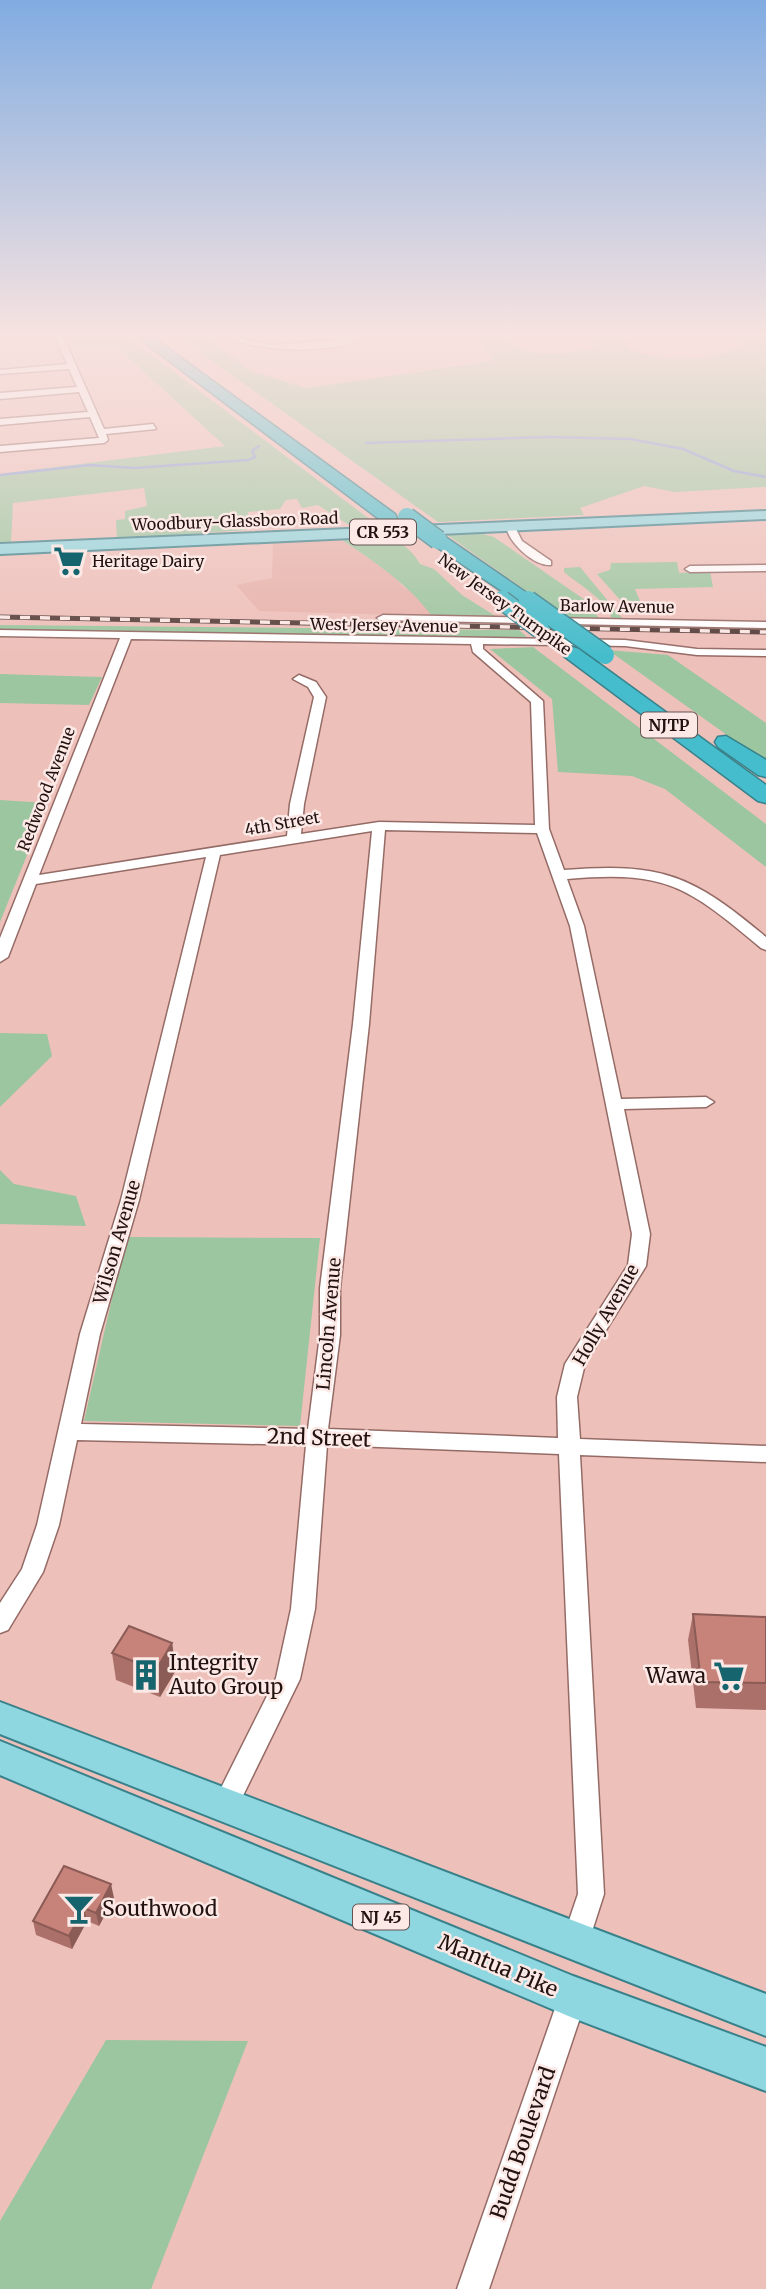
<svg xmlns="http://www.w3.org/2000/svg" width="766" height="2289" font-family="Merriweather,serif">
  <rect width="100%" height="100%" fill="#eec0ba"/>
  <polygon fill="#e7b2ab" points="340,539 392,574 403,587 414,593 432,616 259,611 236,585 272,578 273,541"/>
  <g fill="#9bc69f">
    <polygon points="67,336 126,336 380,527 349,525 318,505 302,508 297,499 286,500 280,509 248,512 246,530 117,539 116,520 125,519 125,511 147,506 144,488 13,503 11,543 0,544 0,474 225,446 118,348 72,349"/>
    <path d="M177,336H205L251,371L306,388L493,361L475,336H502C530,361 558,353 593,349L591,336H624L629,349C666,363 707,363 743,345L723,336H766V487L675,492L644,486L580,508L584,515L438,522Z"/>
    <polygon points="480,533 494,537 585,600 599,618 565,618 446,534"/>
    <path d="M340,539C374,539 401,530 420,564L434,569L462,595L497,617L432,616C407,583 375,562 340,539Z"/>
    <polygon points="677,562 679,573 710,571 713,587 635,589 640,601 622,602 597,574 610,570 611,563"/>
    <path d="M580,567L622,618L612,619C605,598 580,586 564,572V568Z"/>
    <polygon points="0,625 519,630 527,637 463,639 0,630"/>
    <polygon points="533,647 766,824 766,867 665,789 632,776 558,772 552,699 490,649"/>
    <polygon points="608,650 668,655 766,723 766,763"/>
    <polygon points="0,674 102,677 89,705 0,703"/>
    <polygon points="0,800 48,803 0,922"/>
    <polygon points="0,1033 47,1034 52,1056 0,1107"/>
    <polygon points="0,1170 14,1184 76,1196 86,1226 0,1224"/>
    <polygon points="126,1237 320,1238 300,1426 84,1421"/>
    <polygon points="106,2040 248,2041 151,2289 0,2289 0,2221"/>
  </g>
  <g fill="none" stroke-linecap="round" stroke-linejoin="round">
    <g stroke="#889fd7" stroke-width="2.5">
      <polyline points="366,443 549,437 630,439 683,449 734,471 766,477"/>
      <polyline points="0,475 90,465 135,468 248,460 255,457 252,451 259,446"/>
    </g>
    <defs>
      <g id="minor">
        <polygon points="55,336 63,336 104,429 153,424 156,429 106,434 108,440 104,443 0,452 0,446 99,438 90,417 0,425 0,419 88,412 79,392 0,399 0,393 77,387 69,369 0,374 0,370 67,364"/>
        <path d="M228,336L273,345L348,339L346,336H354L357,341C333,353 251,353 228,336Z"/>
        <path d="M506,525H514L522,541L551,561V565C533,566 507,541 506,525Z"/>
        <polygon points="766,565 766,571 690,572 685,569 690,566"/>
        <polygon points="383,615 766,622 766,628 379,620 377,618"/>
        <path d="M0,630L625,640L697,649L766,650V656L697,655L625,646L483,644V649L543,701L549,829L564,870C662,862 692,875 766,937V950L761,948C687,886 666,870 567,879L584,926L621,1099L706,1097L714,1102L706,1107L624,1109L650,1234L646,1266L585,1364L577,1397L580,1439L766,1446V1462L580,1455L604,1894L586,1950L576,1954L566,1950L562,1941L578,1894L559,1454L327,1445L315,1609L300,1679L234,1814L225,1818L216,1814L212,1806L276,1678L291,1609L306,1445L77,1440L59,1525L43,1572L8,1630L0,1633V1603L22,1569L37,1525L80,1334L121,1200L206,857L36,884L8,957L0,962V938L120,638L0,636ZM131,639L471,644L473,652L531,702L535,825L379,822L301,834L304,804L326,697L316,682L299,675L293,679L308,687L314,697L290,804L287,836L39,875ZM385,830L537,833L570,926L632,1234L628,1265L565,1364L557,1397L558,1438L328,1429L340,1335V1288L369,1024ZM372,831L353,1024L320,1288V1335L308,1429L81,1424L100,1334L139,1200L220,855Z"/>
        <polygon points="573,1983 583,1987 587,1997 489,2289 457,2289 559,1997 563,1987"/>
      </g>
      <g id="primary">
        <polygon points="766,511 766,519 0,554 0,544"/>
        <polygon points="0,1702 766,1994 766,2036 0,1734"/>
        <polygon points="0,1741 573,1976 766,2047 766,2091 573,2018 0,1775"/>
      </g>
      <g id="motorway">
        <polygon points="136,336 151,336 395,514 397,518 395,522 383,522"/>
        <polygon points="438,535 444,536 537,600 535,604 521,604 432,544 429,540"/>
        <polygon points="572,647 579,649 766,785 766,803 758,801 565,657 562,653 565,649"/>
        <polygon points="726,736 766,760 766,777 758,775 718,747 715,742 718,737"/>
      </g>
    </defs>
    <use href="#minor" stroke="#956b66" stroke-width="3"/>
    <use href="#primary" stroke="#38818a" stroke-width="4"/>
    <use href="#motorway" stroke="#38818a" stroke-width="3"/>
    <use href="#minor" fill="#fff" fill-rule="evenodd"/>
    <use href="#primary" fill="#8fd7e0" fill-rule="evenodd"/>
    <use href="#motorway" fill="#45bdcc" fill-rule="evenodd"/>
    <defs>
      <polyline id="rail" points="0,617 766,632"/>
    </defs>
    <use href="#rail" stroke="#563e3b" stroke-width="5"/>
    <use href="#rail" stroke="#fce9e6" stroke-width="3.5" stroke-dasharray="10" stroke-linecap="butt"/>
    <defs>
      <g id="motorway-bridge">
        <polyline points="407,517 438,540"/>
        <polyline points="502,600 540,629"/>
        <polyline points="528,600 605,655"/>
      </g>
    </defs>
    <use href="#motorway-bridge" stroke="#38818a" stroke-width="21" stroke-linecap="butt"/>
    <use href="#motorway-bridge" stroke="#45bdcc" stroke-width="18"/>
  </g>
  <g fill="#ab7069">
    <polygon points="693,1614 766,1617 766,1710 696,1708 688,1640"/>
    <polygon points="172,1643 176,1670 160,1697 116,1680 112,1653"/>
    <polygon points="114,1898 99,1926 87,1921 72,1949 36,1935 33,1921"/>
  </g>
  <g fill="#8b5b55">
    <polygon points="172,1643 176,1670 160,1697 156,1670"/>
    <polygon points="111,1884 114,1898 99,1926 96,1913"/>
    <polygon points="84,1908 87,1921 72,1949 69,1936"/>
  </g>
  <g fill="#c7827a" stroke="#8b5b55" stroke-width="2">
    <polygon points="693,1614 766,1617 766,1683 701,1682"/>
    <polygon points="129,1626 172,1643 156,1670 112,1653"/>
    <polygon points="64,1866 111,1884 96,1913 84,1908 69,1936 33,1921"/>
  </g>
  <linearGradient id="sky" x2="0" y2="1"><stop stop-color="#81ace1"/><stop offset="0.51" stop-color="#f7e3e0"/><stop offset="1" stop-color="#f7e3e0" stop-opacity="0"/></linearGradient>
  <rect width="766" height="657" fill="url(#sky)"/>
  <defs>
    <symbol id="supermarket-bare" viewBox="-9 -9 18 18"><path d="M-6-5.5h2.5l.6 2H6L4.5 2H-2.5L-4.4-4H-6ZM-1.5 3.2a1.3 1.3 0 1 0 .1 0ZM3 3.2a1.3 1.3 0 1 0 .1 0Z" fill="#16646d" stroke="#fce9e6" stroke-width="2.5" paint-order="stroke"/></symbol>
    <symbol id="building-bare" viewBox="-9 -9 18 18"><path d="M-4-6H4V6H1V3H-1V6H-4ZM-2.5-4.3h1.7v1.8h-1.7ZM.8-4.3h1.7v1.8H.8ZM-2.5-1h1.7V.8h-1.7ZM.8-1h1.7V.8H.8Z" fill="#16646d" stroke="#fce9e6" stroke-width="2.5" paint-order="stroke"/></symbol>
    <symbol id="bar-bare" viewBox="-9 -9 18 18"><path d="M-6-5H6L.8 .8V4.5H3.5V6h-7V4.5H-.8V.8Z" fill="#16646d" stroke="#fce9e6" stroke-width="2.5" paint-order="stroke"/></symbol>
  </defs>
  <g fill-rule="evenodd">
    <use href="#supermarket-bare" x="47" y="539" width="44" height="44"/>
    <use href="#building-bare" x="124" y="1653" width="44" height="44"/>
    <use href="#supermarket-bare" x="707" y="1654" width="44" height="44"/>
    <use href="#bar-bare" x="57" y="1887" width="44" height="44"/>
  </g>
  <g text-anchor="middle" stroke-width="5" stroke-linejoin="round" paint-order="stroke">
    <g font-size="16" fill="#21110f" stroke="#fce9e6">
      <text transform="translate(235 521) rotate(-2)" y="6">Woodbury-Glassboro Road</text>
      <text transform="translate(505 604) rotate(36)" y="6">New Jersey Turnpike</text>
      <text transform="translate(617 606) rotate(1)" y="6">Barlow Avenue</text>
      <text transform="translate(384 625) rotate(1)" y="6">West Jersey Avenue</text>
      <text transform="translate(46 789) rotate(-69)" y="6">Redwood Avenue</text>
      <text transform="translate(282 823) rotate(-10)" y="6">4th Street</text>
    </g>
    <g fill="#fce9e6" stroke="#635250" stroke-width="2">
      <rect x="350" y="519.5" width="66" height="25" rx="5"/>
      <rect x="641" y="712.5" width="56" height="25" rx="5"/>
      <rect x="353" y="1904.5" width="56" height="25" rx="5"/>
    </g>
    <g font-size="16" font-weight="bold" fill="#21110f">
      <text x="383" y="538">CR 553</text>
      <text x="669" y="731">NJTP</text>
      <text x="381" y="1923">NJ 45</text>
    </g>
    <g font-size="16" fill="#21110f" stroke="#fce9e6" text-anchor="start">
      <text x="92" y="567">Heritage Dairy</text>
    </g>
    <g font-size="18" fill="#21110f" stroke="#fce9e6">
      <text transform="translate(117 1242) rotate(-74)" y="6">Wilson Avenue</text>
      <text transform="translate(606 1315) rotate(-60)" y="6">Holly Avenue</text>
      <text transform="translate(329 1324) rotate(-85)" y="6">Lincoln Avenue</text>
    </g>
    <g font-size="21" fill="#21110f" stroke="#fce9e6">
      <text transform="translate(319 1438) rotate(2)" y="7">2nd Street</text>
      <text transform="translate(498 1966) rotate(23)" y="7">Mantua Pike</text>
      <text transform="translate(523 2143) rotate(-71)" y="7">Budd Boulevard</text>
    </g>
    <g font-size="21" fill="#21110f" stroke="#fce9e6" text-anchor="start">
      <text x="169" y="1670">Integrity<tspan x="169" dy="24">Auto Group</tspan></text>
      <text x="706" y="1683" text-anchor="end">Wawa</text>
      <text x="102" y="1916">Southwood</text>
    </g>
  </g>
</svg>
